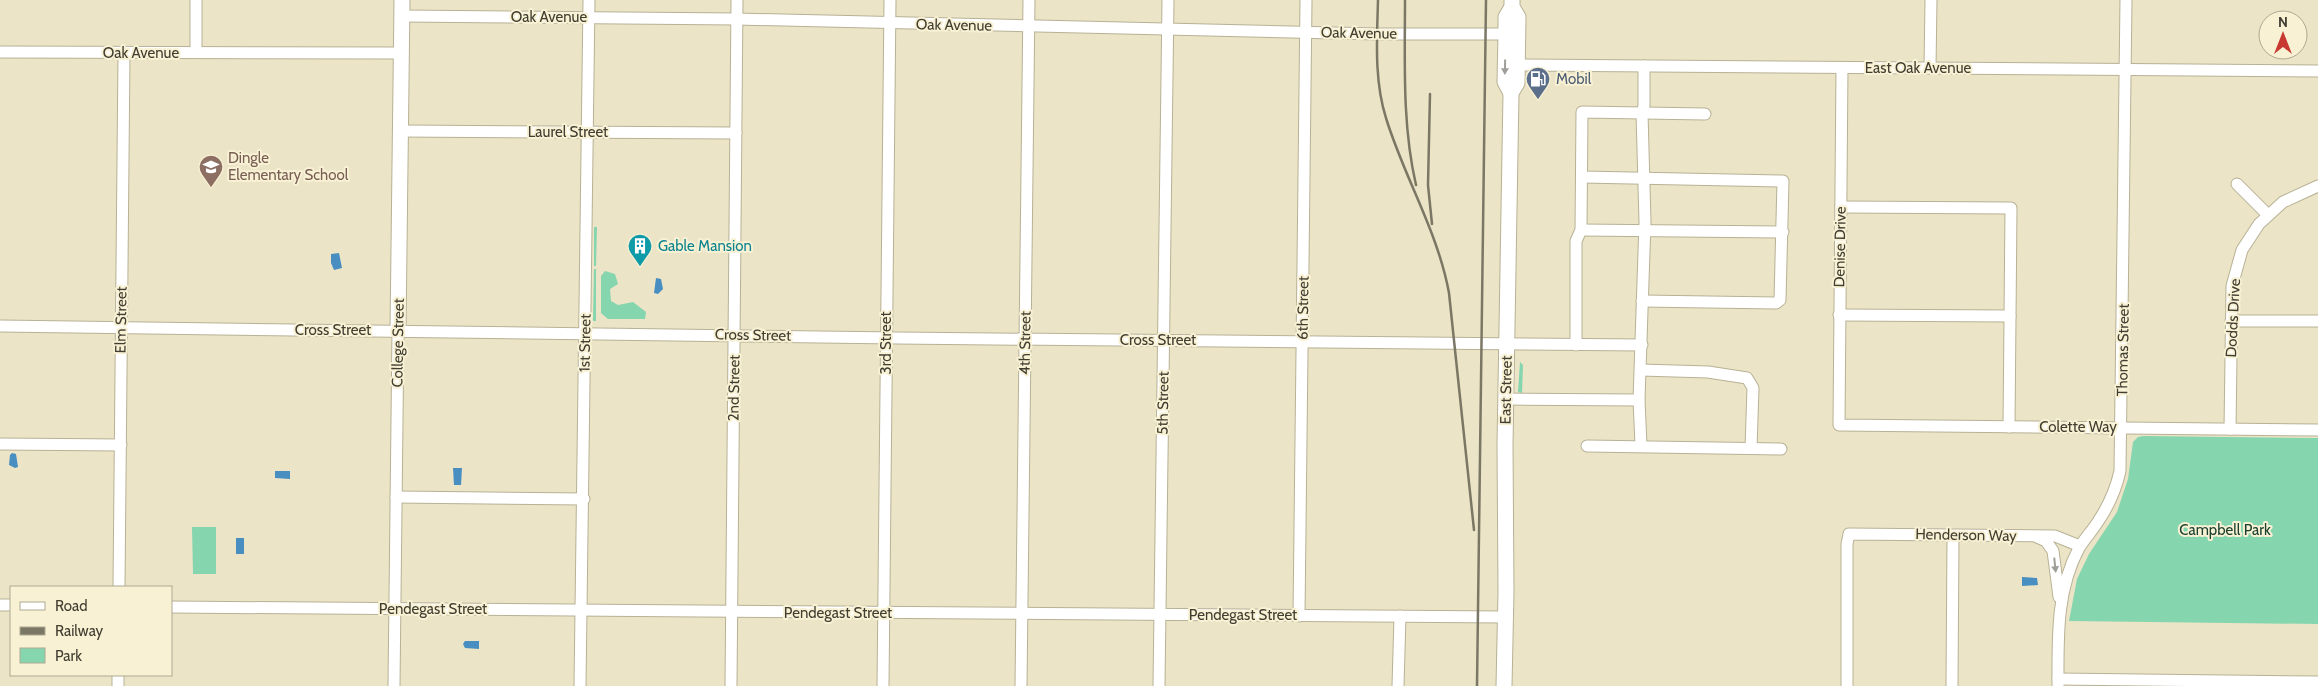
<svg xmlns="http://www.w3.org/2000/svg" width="2318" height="686" font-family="Cabin,sans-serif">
  <rect width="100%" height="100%" fill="#ebe4c7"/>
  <g fill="#85d5ae">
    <polygon points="594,227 597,227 596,266 594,266"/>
    <polygon points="594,269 596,269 596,321 593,321"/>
    <polygon points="605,271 615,274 618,284 610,289 611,301 618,305 633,302 646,312 645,319 608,319 601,313 601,276"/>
    <polygon points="1520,362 1523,365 1522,393 1518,392"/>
    <polygon points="2143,436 2318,438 2318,624 2069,621 2077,579 2089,554 2117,512 2128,479 2133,442 2138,437"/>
    <polygon points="192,527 216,527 216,574 193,574"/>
  </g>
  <g fill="#498ec1">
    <polygon points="339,253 342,268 334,270 331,263 331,254"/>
    <polygon points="656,278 661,279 663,289 658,294 654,293"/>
    <polygon points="12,453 16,454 18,467 15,468 9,465 10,455"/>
    <polygon points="453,468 462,468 461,485 454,485"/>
    <polygon points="275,471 290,471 290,479 275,478"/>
    <rect x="236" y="538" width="8" height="16"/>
    <polygon points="2022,577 2037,578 2038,585 2022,586"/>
    <polygon points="465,641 479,641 479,649 465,648 463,644"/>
  </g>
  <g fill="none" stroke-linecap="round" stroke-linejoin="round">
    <defs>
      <g id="street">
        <polyline points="402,16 737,19 1378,34 1506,34"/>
        <polyline points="0,52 401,53"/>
        <polyline points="196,52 196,0"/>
        <polyline points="1517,65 2318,71"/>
        <polyline points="1842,68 1839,425 2318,430"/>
        <polyline points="1930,68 1931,0"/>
        <polyline points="401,131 736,133"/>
        <polyline points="1582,177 1783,181 1780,300 1776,303 1642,301"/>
        <polyline points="2237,184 2268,215"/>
        <polyline points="1841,207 2011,208 2009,427"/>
        <polyline points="1581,230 1783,232"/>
        <polyline points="1839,315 2010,316"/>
        <polyline points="2231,321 2318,321"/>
        <polyline points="0,326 897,338 1642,345"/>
        <polyline points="1576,345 1576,241 1581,230 1582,112 1705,114"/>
        <polyline points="1641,370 1708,372 1747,378 1753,388 1751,448"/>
        <polyline points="1506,399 1639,400"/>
        <polyline points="2230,429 2232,286 2242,250 2259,224 2283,202 2318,186"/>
        <polyline points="0,444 121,445"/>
        <polyline points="1641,445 1639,400 1645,222 1642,113 1644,106 1644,66"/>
        <polyline points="1587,446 1781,449"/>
        <polyline points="396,497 584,499"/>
        <polyline points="2037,537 2046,541 2053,551 2059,597"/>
        <polyline points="119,587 124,53"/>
        <polyline points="0,605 11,605"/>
        <polyline points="171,607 1505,617"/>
        <polyline points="1299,616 1306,0"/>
        <polyline points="2058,679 2318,682"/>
        <polyline points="118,686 118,675"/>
        <polyline points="394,686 398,331"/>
        <polyline points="580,686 589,0"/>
        <polyline points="731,686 737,0"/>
        <polyline points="883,686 890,0"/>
        <polyline points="1021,686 1029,0"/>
        <polyline points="1159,686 1168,0"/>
        <polyline points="1398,686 1400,616"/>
        <polyline points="1847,686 1847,544 1849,534 2055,536 2080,546"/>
        <polyline points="1952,686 1953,536"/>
        <path d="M2058,686C2058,638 2056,591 2079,548C2085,538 2093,530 2099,520C2109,505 2116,489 2120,471L2126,0"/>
      </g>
      <g id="secondary">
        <polyline points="1511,93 1505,82 1506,34 1506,17 1512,7"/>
        <polyline points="398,331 402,0"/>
        <polyline points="1504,686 1506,592 1505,445 1511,93 1517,83 1518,17 1512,7 1512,0"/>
      </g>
    </defs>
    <use href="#street" stroke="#b8b195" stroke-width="13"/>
    <use href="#secondary" stroke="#b8b195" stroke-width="17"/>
    <use href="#street" stroke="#fff" stroke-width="11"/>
    <use href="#secondary" stroke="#fff" stroke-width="15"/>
    <g stroke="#7b7765" stroke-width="2.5">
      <path d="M1378,0C1377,39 1374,80 1386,118C1404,177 1438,232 1449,293L1474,530"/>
      <path d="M1405,0C1405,61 1402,125 1416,185"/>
      <polyline points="1430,94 1428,185 1432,224"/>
      <polyline points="1477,686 1486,0"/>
    </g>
  </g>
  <defs><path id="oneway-solid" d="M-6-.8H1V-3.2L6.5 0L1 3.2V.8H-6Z" transform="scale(1.25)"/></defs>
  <g fill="#a09e98">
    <use href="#oneway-solid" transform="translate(1505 67) rotate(91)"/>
    <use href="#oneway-solid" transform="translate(2055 565) rotate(84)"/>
  </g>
  <defs>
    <symbol id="fuel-pin" viewBox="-11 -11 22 30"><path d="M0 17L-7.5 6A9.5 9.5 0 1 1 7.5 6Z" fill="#5c6f8a" stroke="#f8f1d4"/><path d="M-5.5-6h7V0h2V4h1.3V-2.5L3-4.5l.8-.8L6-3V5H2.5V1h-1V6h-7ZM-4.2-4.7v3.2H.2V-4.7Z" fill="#fff"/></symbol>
    <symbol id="school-pin" viewBox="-11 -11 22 30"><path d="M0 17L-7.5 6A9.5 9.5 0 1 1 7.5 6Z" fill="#8d6e63" stroke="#f8f1d4"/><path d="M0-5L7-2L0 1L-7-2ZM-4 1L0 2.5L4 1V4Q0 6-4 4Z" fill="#fff"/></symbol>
    <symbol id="building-pin" viewBox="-11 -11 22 30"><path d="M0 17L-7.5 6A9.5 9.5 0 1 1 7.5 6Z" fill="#0f9aa8" stroke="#f8f1d4"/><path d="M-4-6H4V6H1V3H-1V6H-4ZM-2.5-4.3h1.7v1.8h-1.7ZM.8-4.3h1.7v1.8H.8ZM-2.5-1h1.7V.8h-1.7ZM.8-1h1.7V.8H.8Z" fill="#fff"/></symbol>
  </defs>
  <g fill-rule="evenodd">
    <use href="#fuel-pin" x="1524" y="65" width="28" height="38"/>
    <use href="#school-pin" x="197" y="153" width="28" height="38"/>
    <use href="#building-pin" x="626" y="232" width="28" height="38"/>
  </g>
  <g text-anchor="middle" stroke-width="4" stroke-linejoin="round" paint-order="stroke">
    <g font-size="15" fill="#403d31" stroke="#f8f1d4">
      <text x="549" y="22">Oak Avenue</text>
      <text transform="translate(954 25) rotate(1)" y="5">Oak Avenue</text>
      <text transform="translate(1359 33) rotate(1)" y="5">Oak Avenue</text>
      <text x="141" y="58">Oak Avenue</text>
      <text x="1918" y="73">East Oak Avenue</text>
      <text x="568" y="137">Laurel Street</text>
      <text transform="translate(1840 247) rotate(-89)" y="5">Denise Drive</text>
      <text transform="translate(1303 308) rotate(-89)" y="5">6th Street</text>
      <text transform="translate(2233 318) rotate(-87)" y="5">Dodds Drive</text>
      <text transform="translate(121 320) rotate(-89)" y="5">Elm Street</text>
      <text x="333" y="335">Cross Street</text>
      <text transform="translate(753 335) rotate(1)" y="5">Cross Street</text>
      <text x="1158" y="345">Cross Street</text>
      <text transform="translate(398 343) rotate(-89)" y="5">College Street</text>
      <text transform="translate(585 343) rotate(-89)" y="5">1st Street</text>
      <text transform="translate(886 343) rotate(-90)" y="5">3rd Street</text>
      <text transform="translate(1025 343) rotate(-89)" y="5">4th Street</text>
      <text transform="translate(2123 350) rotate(-89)" y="5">Thomas Street</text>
      <text transform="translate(734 388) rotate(-89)" y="5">2nd Street</text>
      <text transform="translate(1506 390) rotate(-89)" y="5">East Street</text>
      <text transform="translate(1163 403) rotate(-89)" y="5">5th Street</text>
      <text x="2078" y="432">Colette Way</text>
      <text transform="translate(1966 535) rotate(1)" y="5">Henderson Way</text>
      <text x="433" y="614">Pendegast Street</text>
      <text x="838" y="618">Pendegast Street</text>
      <text x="1243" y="620">Pendegast Street</text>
    </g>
    <g font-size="15" fill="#4e5e75" stroke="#f8f1d4" text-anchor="start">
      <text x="1556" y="84">Mobil</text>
    </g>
    <g font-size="15" fill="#785e54" stroke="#f8f1d4" text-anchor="start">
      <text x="228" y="163">Dingle<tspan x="228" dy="17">Elementary School</tspan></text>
    </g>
    <g font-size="15" fill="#0d838f" stroke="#f8f1d4" text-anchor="start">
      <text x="658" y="251">Gable Mansion</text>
    </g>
    <g font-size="15" fill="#1b402f" stroke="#f8f1d4">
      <text x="2225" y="535">Campbell Park</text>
    </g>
  </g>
  <rect x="10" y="586" width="162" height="90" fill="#f8f1d4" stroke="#aea993"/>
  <rect x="20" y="602" width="25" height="8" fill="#ffffff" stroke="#aea993"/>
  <text x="55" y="611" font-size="15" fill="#403d31">Road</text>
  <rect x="20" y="627" width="25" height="8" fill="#7b7765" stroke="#aea993"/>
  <text x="55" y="636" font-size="15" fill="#403d31">Railway</text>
  <rect x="20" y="648" width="25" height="15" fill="#85d5ae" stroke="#aea993"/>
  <text x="55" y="661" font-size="15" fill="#403d31">Park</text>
  <g transform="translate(2283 35)"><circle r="24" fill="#f8f1d4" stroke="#aea993"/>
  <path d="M0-4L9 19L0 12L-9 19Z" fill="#c73931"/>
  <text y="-8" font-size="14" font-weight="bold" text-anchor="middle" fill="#403d31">N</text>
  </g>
</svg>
